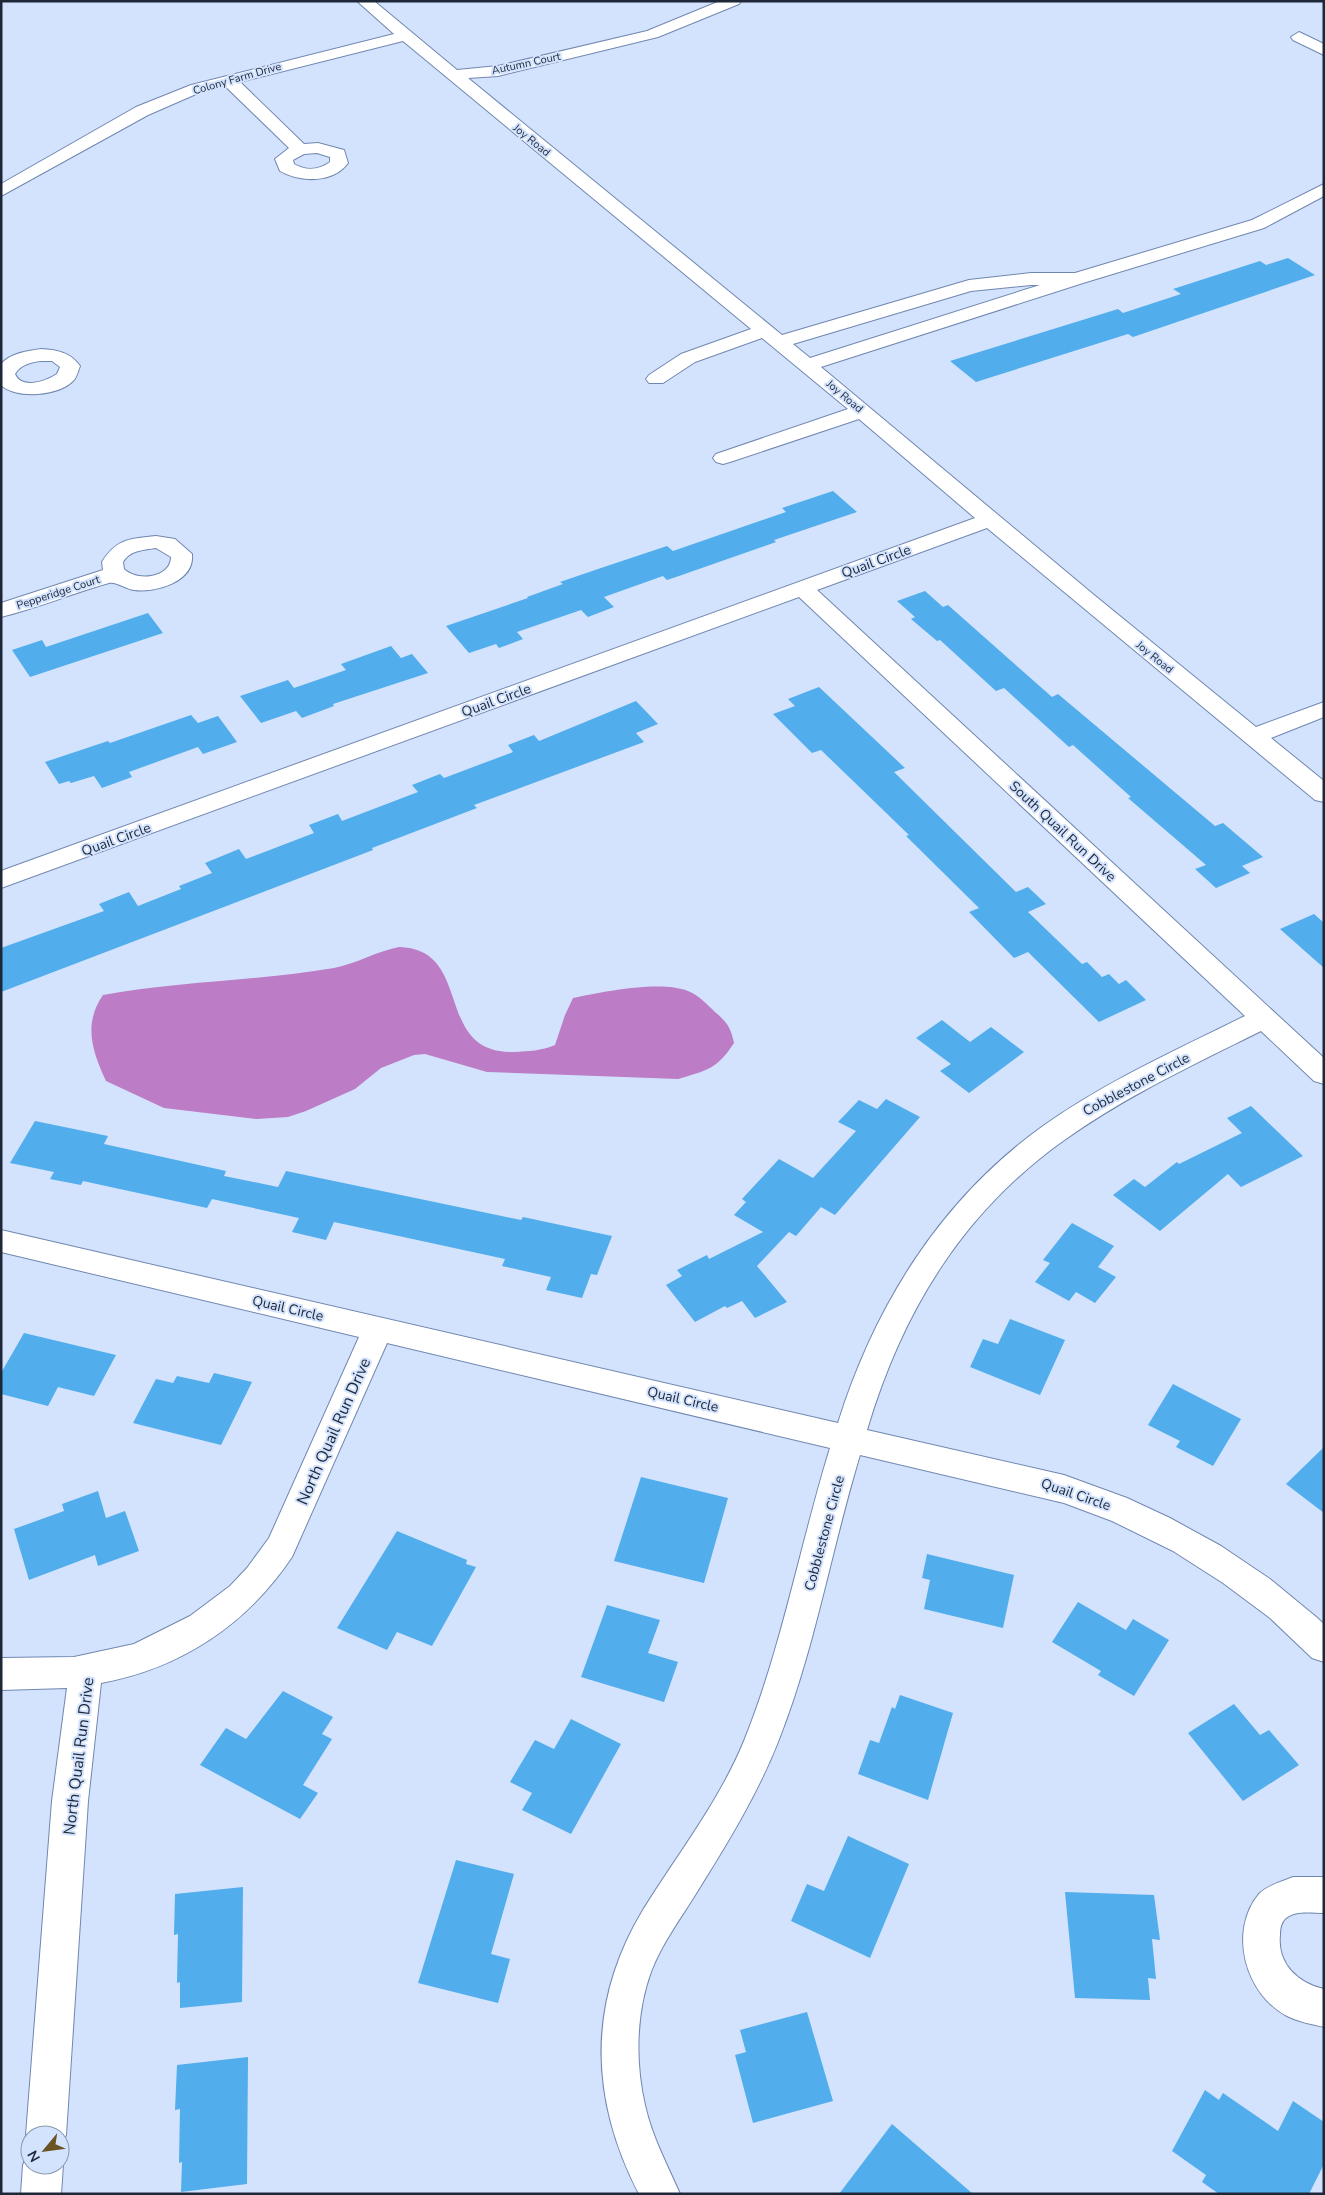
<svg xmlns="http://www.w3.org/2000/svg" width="1325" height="2195" font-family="'Nunito Sans',sans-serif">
  <rect width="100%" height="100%" fill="#d3e3fe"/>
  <path fill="#bc7cc6" d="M399,947C475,949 432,1054 514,1052C529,1051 541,1051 555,1045L565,1015L573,998C602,992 660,980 688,991C698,995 707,1004 715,1012C727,1022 731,1028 734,1043C717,1069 708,1070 678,1079L487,1072L425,1054L414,1055L381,1068L355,1089L306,1111L288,1117L257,1119L164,1108L106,1081C92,1051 83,1024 103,995C180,981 258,981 334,968C356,964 377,951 399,947Z"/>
  <g fill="#51adeb">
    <polygon points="1288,258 1315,275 1133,337 1128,334 976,382 950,361 1118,309 1123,313 1181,294 1173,289 1260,261 1266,265"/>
    <polygon points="833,491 857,512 774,540 776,542 676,577 667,580 663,576 604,597 614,607 588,617 581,610 517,632 523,639 499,648 496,644 469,653 446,626 528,598 527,597 563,584 560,582 595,570 667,546 673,551 786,512 782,508"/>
    <polygon points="925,591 943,607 948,605 1052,697 1058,694 1215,826 1223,823 1263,857 1242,866 1250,873 1216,888 1195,869 1206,865 1128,798 1131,797 1073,745 1069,747 1004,688 996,691 940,640 937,641 911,619 915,617 897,601"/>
    <polygon points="148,613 163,633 30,677 12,650 42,640 46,647"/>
    <polygon points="391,646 401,658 412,654 428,673 333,704 334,706 302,718 296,711 261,723 240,696 288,680 294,688 346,670 341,664"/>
    <polygon points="819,687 905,768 894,772 1016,892 1028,887 1046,904 1028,912 1082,964 1087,962 1102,977 1109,974 1119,984 1126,980 1146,1000 1099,1022 1028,952 1014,958 969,912 979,908 906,836 909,835 821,750 812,753 773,714 795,706 788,699"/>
    <polygon points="636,701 658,724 636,733 644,742 474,805 477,808 372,848 373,850 1,992 1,948 104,911 99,904 129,892 138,906 181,889 179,886 212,873 205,863 239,849 246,859 314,833 309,825 338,814 342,821 418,792 412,785 440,774 444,778 513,752 508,745 534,735 539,741"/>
    <polygon points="191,715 198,723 218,716 237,742 203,754 198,747 129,772 132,777 102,788 94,776 71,783 69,781 59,784 45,762 108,741 110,743"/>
    <polygon points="1314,914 1324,923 1324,968 1280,929"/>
    <polygon points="942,1020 970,1042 991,1027 1024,1052 969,1093 940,1071 951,1064 916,1038"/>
    <polygon points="886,1099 920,1117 835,1215 821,1207 796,1236 789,1232 757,1266 787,1302 755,1318 742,1301 727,1308 725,1306 695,1322 666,1285 682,1276 677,1270 707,1255 709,1259 763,1232 734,1215 746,1202 742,1199 779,1159 813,1178 856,1131 838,1122 859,1100 877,1109"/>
    <polygon points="1251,1106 1303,1156 1241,1187 1228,1174 1160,1231 1113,1195 1134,1179 1145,1187 1177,1162 1179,1164 1242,1133 1227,1118"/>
    <polygon points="35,1121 108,1136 104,1144 226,1171 224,1176 278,1187 286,1171 521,1220 523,1217 612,1236 597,1275 591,1274 582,1298 546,1290 551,1277 502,1266 505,1259 334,1222 326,1240 292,1232 299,1218 212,1199 207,1208 83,1181 81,1185 50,1179 54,1172 10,1163"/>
    <polygon points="1072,1223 1114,1246 1098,1267 1116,1277 1095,1303 1076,1292 1069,1301 1035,1282 1050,1263 1043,1260"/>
    <polygon points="1010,1319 1065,1340 1040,1395 970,1367 983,1339 998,1344"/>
    <polygon points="24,1333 116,1355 94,1396 58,1387 48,1406 1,1394 1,1373"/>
    <polygon points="214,1373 252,1382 221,1445 133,1423 156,1379 173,1383 177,1376 209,1383"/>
    <polygon points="1173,1384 1241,1419 1213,1466 1176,1447 1180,1441 1148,1425"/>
    <polygon points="1324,1447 1324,1513 1286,1484"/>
    <polygon points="641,1477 728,1498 704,1583 614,1561"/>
    <polygon points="98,1491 106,1518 125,1511 139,1551 98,1566 95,1555 29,1580 14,1529 64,1511 62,1504"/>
    <polygon points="397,1531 467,1560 466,1564 476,1567 432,1646 397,1632 387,1650 337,1628"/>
    <polygon points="927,1554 1014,1575 1003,1628 924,1609 930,1580 922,1578"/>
    <polygon points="1078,1602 1126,1630 1133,1619 1169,1640 1134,1696 1098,1675 1101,1671 1052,1642"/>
    <polygon points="607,1605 660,1620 648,1653 678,1662 664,1702 581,1677"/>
    <polygon points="283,1691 333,1717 322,1734 332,1739 303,1785 318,1793 300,1819 200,1765 226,1728 246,1739"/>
    <polygon points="900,1695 953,1713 928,1800 858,1774 870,1740 879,1743 892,1707 895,1709"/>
    <polygon points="1234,1704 1260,1735 1269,1730 1299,1765 1243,1801 1188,1733"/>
    <polygon points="571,1719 621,1744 571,1834 522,1810 532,1793 510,1782 535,1740 554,1749"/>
    <polygon points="848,1836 909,1864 870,1958 791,1921 807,1884 824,1891"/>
    <polygon points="456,1860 514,1874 491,1954 510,1959 498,2003 418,1983"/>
    <polygon points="243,1887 242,2002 180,2008 180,1982 177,1983 178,1934 174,1935 175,1894"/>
    <polygon points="1065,1892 1154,1895 1160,1940 1152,1939 1156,1979 1148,1978 1150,2000 1075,1998"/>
    <polygon points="807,2012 833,2101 753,2123 735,2055 746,2052 740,2030"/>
    <polygon points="248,2057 247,2184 181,2192 182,2162 179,2163 180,2109 175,2110 177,2065"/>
    <polygon points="1205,2090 1219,2100 1223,2093 1278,2131 1293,2101 1324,2122 1324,2164 1309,2194 1219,2194 1202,2182 1206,2175 1172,2151"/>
    <polygon points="892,2124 973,2194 839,2194"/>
  </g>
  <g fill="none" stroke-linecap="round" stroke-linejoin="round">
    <defs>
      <g id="minor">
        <path d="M357,1H374L457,70L498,66L647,31L720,1H741L739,4L658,37L498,76L468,78L782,335L969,280L1031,273H1075L1252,220L1324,184V196L1264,228L1083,283L821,367L1094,595L1256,727L1324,702V717L1271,738L1324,781V802L1315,800L987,528L817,590L1324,1058V1084L1314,1081L1261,1031C1193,1065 1124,1097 1063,1141C962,1213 902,1312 867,1430L1064,1475L1127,1498L1170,1518L1221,1546L1270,1579L1315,1616L1324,1624V1662L1312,1658L1270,1618L1223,1583L1173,1551L1112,1521L1064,1503L860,1455C831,1550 815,1649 778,1742C757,1795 727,1844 697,1892C681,1918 662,1943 651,1972C636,2013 635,2062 645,2105C652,2137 667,2164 680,2194H639C590,2099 587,2003 643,1910C677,1855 719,1802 744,1741C782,1647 800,1545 830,1448L387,1343L292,1557C247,1624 182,1668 101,1683L88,1801L66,2135L60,2148V2135H30V2144L26,2135L52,1801L67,1688L1,1690V1658L74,1657L134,1644L190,1616L230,1586L247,1568L269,1538L359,1337L1,1252V1230L838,1423C875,1305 941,1199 1043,1126C1105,1082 1176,1050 1245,1016L799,597L1,888V871L975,518L859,419L730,462L723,464L716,462L713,458L716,454L848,409L762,338L695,362L663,383H649L646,379L649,375L681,354L751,329L403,41L240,82L304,144L318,143L344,150L348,163C333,184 299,182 280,171L275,159L289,148L225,86L203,91L148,115L1,196V184L136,107L191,85L394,34ZM317,153L330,157V162C319,170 306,171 294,164L293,160L304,154ZM1031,285H1040L810,358L793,344L971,291Z"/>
        <polygon points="1299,32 1324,44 1324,55 1293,40 1291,37"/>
        <path d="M41,349C57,350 70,352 80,366C78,371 77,377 73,381C58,396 18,399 2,386L1,364C11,353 27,351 41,349ZM41,361H52L60,367L57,374C46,381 22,390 15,374C20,365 31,362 41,361Z"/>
        <path d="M156,536L175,539L192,554C195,582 155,593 134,590C126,589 115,581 109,583C73,593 38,608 1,617V603L103,570L102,562C117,538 130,539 156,536ZM156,548L171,557C171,578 137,582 124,569L123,562C130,550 144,550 156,548Z"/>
        <path d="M1293,1877H1324V1913C1312,1913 1296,1910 1286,1918C1281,1922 1280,1929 1280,1935C1277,1964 1298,1983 1324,1989V2027C1311,2024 1299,2022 1287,2016C1245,1994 1228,1931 1259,1894C1266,1886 1283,1881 1293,1877Z"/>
        <polygon points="29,2151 30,2165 60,2165 60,2158 63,2165 61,2194 21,2194 23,2165"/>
      </g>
    </defs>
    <use href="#minor" stroke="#7087b0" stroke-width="2"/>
    <use href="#minor" fill="#fff" fill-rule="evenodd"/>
  </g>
  <g text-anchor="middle" stroke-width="4" stroke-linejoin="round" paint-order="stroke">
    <g font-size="11" fill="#1d2737" stroke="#d3e3fe">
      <text transform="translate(526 63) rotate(-12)" y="4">Autumn Court</text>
      <text transform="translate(237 78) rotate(-16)" y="4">Colony Farm Drive</text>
      <text transform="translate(532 140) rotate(39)" y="4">Joy Road</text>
      <text transform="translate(845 396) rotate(40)" y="4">Joy Road</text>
      <text transform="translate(58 592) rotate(-18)" y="4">Pepperidge Court</text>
      <text transform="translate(1155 657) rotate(39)" y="4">Joy Road</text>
    </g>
    <g font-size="14" fill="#1d2737" stroke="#d3e3fe">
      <text transform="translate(876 561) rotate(-20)" y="5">Quail Circle</text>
      <text transform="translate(496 700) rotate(-20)" y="5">Quail Circle</text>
      <text transform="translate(1063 831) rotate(43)" y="5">South Quail Run Drive</text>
      <text transform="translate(116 839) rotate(-20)" y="5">Quail Circle</text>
      <text transform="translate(1136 1084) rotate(-28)" y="5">Cobblestone Circle</text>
      <text transform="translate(288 1308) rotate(13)" y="5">Quail Circle</text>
      <text transform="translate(683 1399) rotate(13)" y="5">Quail Circle</text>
      <text transform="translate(1076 1494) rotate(19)" y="5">Quail Circle</text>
      <text transform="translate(824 1533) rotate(-75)" y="5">Cobblestone Circle</text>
    </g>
    <g font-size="16" fill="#1d2737" stroke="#d3e3fe">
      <text transform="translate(333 1431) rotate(-66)" y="6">North Quail Run Drive</text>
      <text transform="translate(78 1756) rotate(-83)" y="6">North Quail Run Drive</text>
    </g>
  </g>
  <rect width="1325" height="2195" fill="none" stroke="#1d2737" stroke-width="5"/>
  <g transform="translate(45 2150) rotate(241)"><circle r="24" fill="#d3e3fe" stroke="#8a98ae"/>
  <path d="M0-4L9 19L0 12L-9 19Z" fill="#6b5324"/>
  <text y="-8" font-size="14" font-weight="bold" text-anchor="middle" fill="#1d2737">N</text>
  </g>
</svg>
